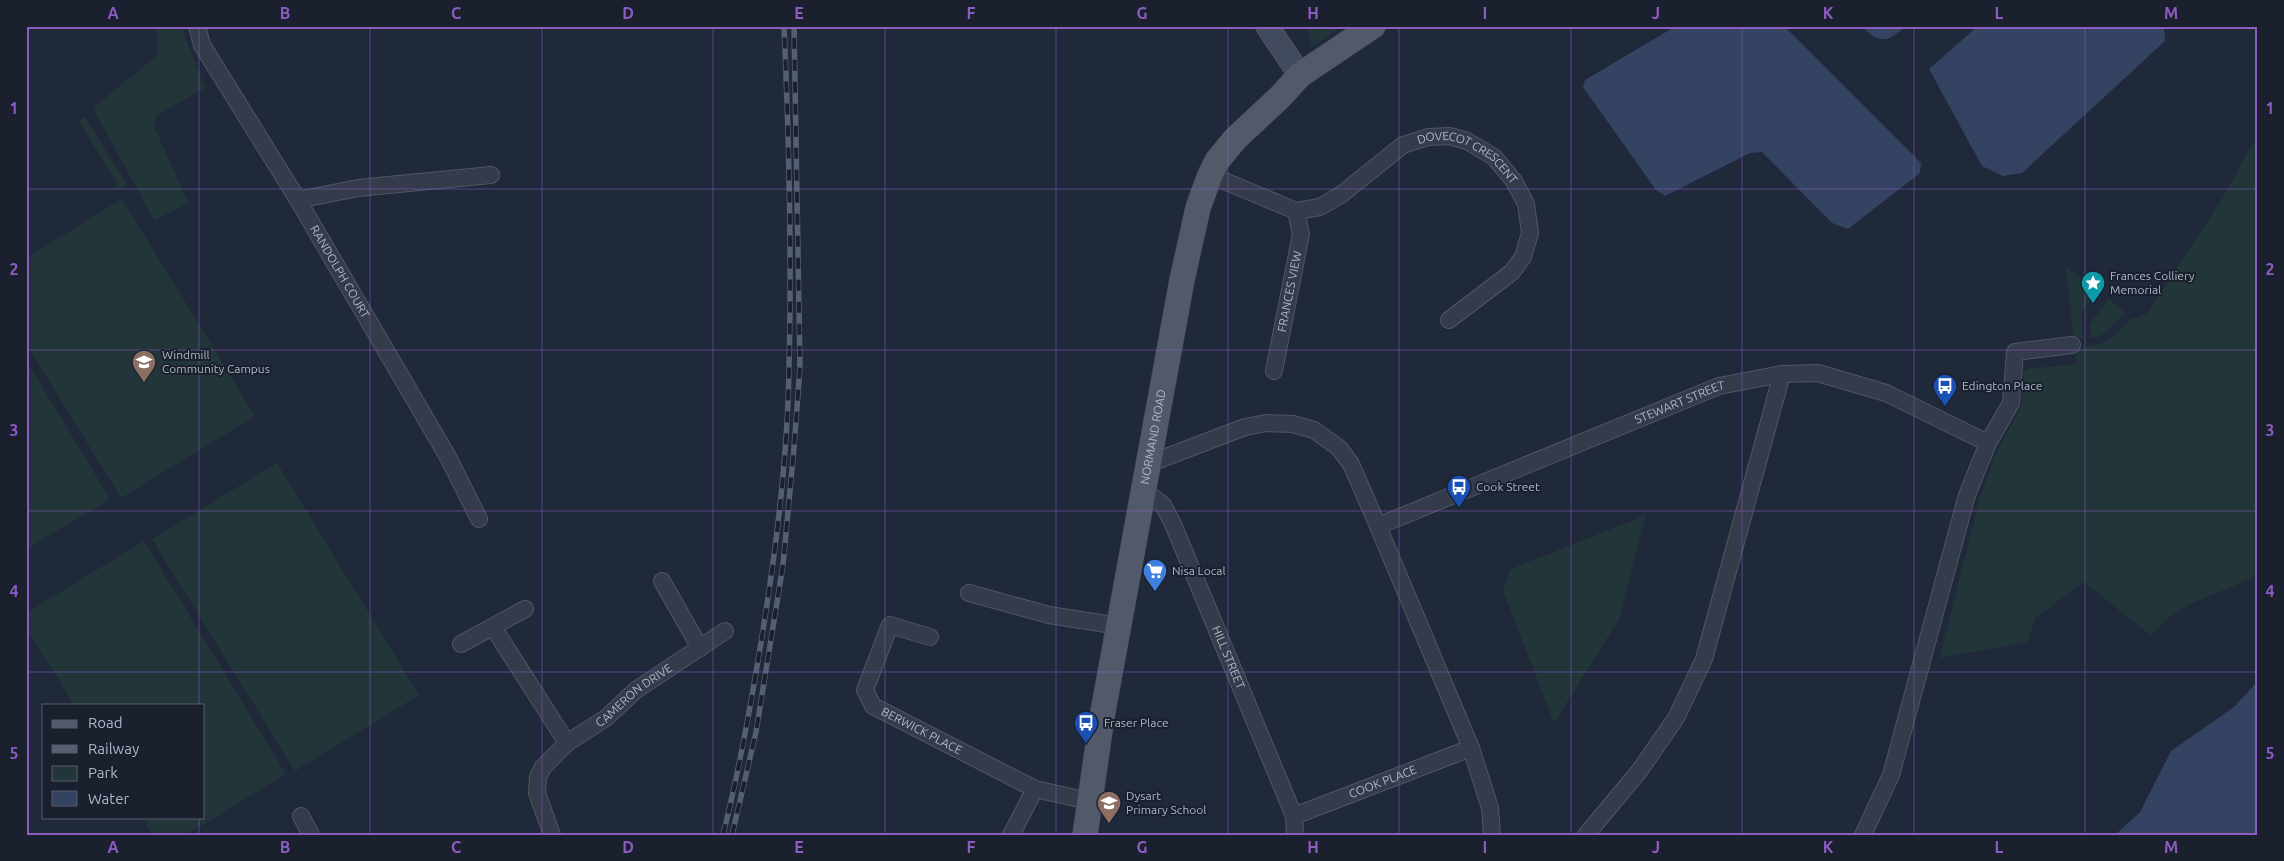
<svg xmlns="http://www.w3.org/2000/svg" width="2284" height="861" font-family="Ubuntu,sans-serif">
  <rect width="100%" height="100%" fill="#202939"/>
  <g fill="#22363a">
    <polygon points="156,26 181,26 205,88 157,115 154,126 188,203 154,220 93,108 158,55"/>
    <polygon points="1309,26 1342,26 1311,47"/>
    <polygon points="85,117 127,185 117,191 114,188 118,185 79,121"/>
    <path d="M2258,134V574C2233,589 2204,595 2180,610C2169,616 2159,627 2150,635L2084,582L2035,618L2027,642L1940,658L1980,497L1998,449L2021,407L2023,372L2028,369L2077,364L2075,349L2100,344L2110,339L2129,320L2147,314L2222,199Z"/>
    <polygon points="122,199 255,416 121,498 26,343 26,258"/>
    <polygon points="2066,267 2097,290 2081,313 2083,339 2074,340"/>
    <polygon points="2109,299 2125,312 2104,334 2091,339 2089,325"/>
    <polygon points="26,360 110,499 26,549"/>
    <polygon points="277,463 419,695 295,771 152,539"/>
    <polygon points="1646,515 1619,619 1554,723 1503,590 1511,569"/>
    <polygon points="144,541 286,774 186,835 153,835 142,817 204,817 204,705 74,705 26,627 26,613"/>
  </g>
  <g fill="#334361">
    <polygon points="1676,26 1784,26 1921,163 1920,173 1848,229 1832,223 1762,152 1750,153 1665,196 1656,190 1583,87 1585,80"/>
    <path d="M1862,26H1906C1889,42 1878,45 1862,26Z"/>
    <polygon points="1978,26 2164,26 2165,41 2022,173 2003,176 1982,166 1929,69"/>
    <polygon points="2258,681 2258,835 2115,835 2140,812 2171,751 2234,707"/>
  </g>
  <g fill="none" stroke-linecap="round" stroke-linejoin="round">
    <defs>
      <g id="street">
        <path id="s1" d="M197,26L202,45L298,200L448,457L479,519"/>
        <path id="s2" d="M1210,175L1296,211L1320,207L1342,194L1403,145L1428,137L1450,136L1467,141L1494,157L1514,181L1526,204L1530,233L1523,257L1512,272L1449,320"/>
        <polyline points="298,200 358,188 491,175"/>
        <path id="s3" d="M1274,371L1301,234L1296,211"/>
        <polyline points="1148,464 1245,427 1266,423 1293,424 1314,430 1339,448 1351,464 1378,526 1471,748 1490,808 1492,835"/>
        <path id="s4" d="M1143,490L1163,505L1173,524L1294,816L1295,835"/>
        <path id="s5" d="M1378,526L1719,386L1782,374L1818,373L1886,393L1988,443"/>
        <polyline points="662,581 700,648"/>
        <polyline points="969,593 1049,615 1119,626"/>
        <polyline points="493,627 567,743"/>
        <path id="s6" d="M930,637L890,625L865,690L873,706L1035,789L1089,801"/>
        <polyline points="461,644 525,609"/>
        <polyline points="301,816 311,835"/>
        <path id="s7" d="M1294,816L1471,748"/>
        <path id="s8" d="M552,835L537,793L538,777L543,767L567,743L606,718L636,690L725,631"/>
        <polyline points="1011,835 1035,789"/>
        <polyline points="1586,835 1640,770 1676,718 1704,659 1782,374"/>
        <polyline points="1863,835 1891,775 1967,495 1988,443 2011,403 2015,352 2072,345"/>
      </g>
      <polyline id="secondary" points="1267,26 1300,75"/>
      <g id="primary">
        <path id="s9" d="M1085,835L1102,717L1182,280L1198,208L1210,175L1217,161L1235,139L1280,97L1300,75L1373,26"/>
      </g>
    </defs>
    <use href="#street" stroke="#4f5664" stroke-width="18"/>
    <use href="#secondary" stroke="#4f5664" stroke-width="24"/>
    <use href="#primary" stroke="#3d4453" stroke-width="26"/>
    <use href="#street" stroke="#343b4a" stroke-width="16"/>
    <use href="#secondary" stroke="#424a5d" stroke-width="22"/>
    <use href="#primary" stroke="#525a6a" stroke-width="25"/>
    <defs>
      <g id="rail">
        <path d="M723,835C740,767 752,699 763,630C777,543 788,454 789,366C792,252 789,139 784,26"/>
        <polyline points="732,835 756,732 783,565 794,448 800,367 794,26"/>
      </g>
    </defs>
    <use href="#rail" stroke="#565f71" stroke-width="5.5"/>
    <use href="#rail" stroke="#1a202e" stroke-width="4" stroke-dasharray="11" stroke-linecap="butt"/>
  </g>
  <path fill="none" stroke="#8d5cc1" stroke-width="1" stroke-opacity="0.55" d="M199,26V705M370,26V835M542,26V835M713,26V835M885,26V835M1056,26V835M1228,26V835M1399,26V835M1571,26V835M1742,26V835M1914,26V835M2085,26V835M26,189H2258M26,350H2258M26,511H2258M26,672H2258M199,817V835"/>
  <defs>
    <symbol id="sight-pin" viewBox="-11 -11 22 30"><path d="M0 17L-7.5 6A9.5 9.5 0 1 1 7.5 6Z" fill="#0f9aa8" stroke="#1a202e"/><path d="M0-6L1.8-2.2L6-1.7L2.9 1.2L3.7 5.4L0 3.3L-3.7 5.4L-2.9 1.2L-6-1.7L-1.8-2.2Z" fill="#fff"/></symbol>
    <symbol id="school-pin" viewBox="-11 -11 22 30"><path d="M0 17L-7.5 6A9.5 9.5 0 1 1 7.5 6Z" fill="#8d6e63" stroke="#1a202e"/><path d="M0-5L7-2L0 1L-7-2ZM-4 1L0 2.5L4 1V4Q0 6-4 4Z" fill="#fff"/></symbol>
    <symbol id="bus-pin" viewBox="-11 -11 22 30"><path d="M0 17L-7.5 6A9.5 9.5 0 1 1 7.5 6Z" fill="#1a4fb4" stroke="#1a202e"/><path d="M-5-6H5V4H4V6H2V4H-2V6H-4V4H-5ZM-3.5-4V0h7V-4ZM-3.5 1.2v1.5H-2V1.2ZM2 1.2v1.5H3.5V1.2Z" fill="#fff"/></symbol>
    <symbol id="supermarket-pin" viewBox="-11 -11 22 30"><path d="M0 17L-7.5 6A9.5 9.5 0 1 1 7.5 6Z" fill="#3f7fe0" stroke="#1a202e"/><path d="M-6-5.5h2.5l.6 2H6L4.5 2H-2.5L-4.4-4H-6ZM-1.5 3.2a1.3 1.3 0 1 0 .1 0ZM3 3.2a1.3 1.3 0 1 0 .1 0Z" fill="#fff"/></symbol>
  </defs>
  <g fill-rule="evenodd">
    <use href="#sight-pin" x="2079" y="269" width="28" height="38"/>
    <use href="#school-pin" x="130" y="348" width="28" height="38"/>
    <use href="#bus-pin" x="1931" y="372" width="28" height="38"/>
    <use href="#bus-pin" x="1445" y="473" width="28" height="38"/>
    <use href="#supermarket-pin" x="1141" y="557" width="28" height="38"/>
    <use href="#bus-pin" x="1072" y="709" width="28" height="38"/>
    <use href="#school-pin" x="1095" y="789" width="28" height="38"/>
  </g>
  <g text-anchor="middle" stroke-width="4" stroke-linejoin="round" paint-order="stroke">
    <g font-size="12" fill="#afb6c6" stroke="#1a202e">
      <text dy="4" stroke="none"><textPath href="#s2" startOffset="294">DOVECOT CRESCENT</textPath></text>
      <text dy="4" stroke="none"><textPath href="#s1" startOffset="285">RANDOLPH COURT</textPath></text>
      <text dy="4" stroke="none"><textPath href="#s3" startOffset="81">FRANCES VIEW</textPath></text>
      <text dy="4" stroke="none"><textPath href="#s5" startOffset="326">STEWART STREET</textPath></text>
      <text dy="4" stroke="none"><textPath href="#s9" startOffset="404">NORMAND ROAD</textPath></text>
      <text dy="4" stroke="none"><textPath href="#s4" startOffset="191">HILL STREET</textPath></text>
      <text dy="4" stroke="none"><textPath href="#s8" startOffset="188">CAMERON DRIVE</textPath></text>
      <text dy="4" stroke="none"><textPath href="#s6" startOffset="184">BERWICK PLACE</textPath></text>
      <text dy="4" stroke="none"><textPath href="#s7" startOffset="95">COOK PLACE</textPath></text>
    </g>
    <g font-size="12" fill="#afb6c6" stroke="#1a202e" text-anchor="start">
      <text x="2110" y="280">Frances Colliery<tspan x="2110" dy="14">Memorial</tspan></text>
      <text x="162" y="359">Windmill<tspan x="162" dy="14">Community Campus</tspan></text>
      <text x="1962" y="390">Edington Place</text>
      <text x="1476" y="491">Cook Street</text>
      <text x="1172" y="575">Nisa Local</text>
      <text x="1104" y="727">Fraser Place</text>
      <text x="1126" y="800">Dysart<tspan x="1126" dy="14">Primary School</tspan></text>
    </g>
  </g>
  <rect width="2284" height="861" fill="none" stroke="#1a202e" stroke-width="55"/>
  <rect x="42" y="704" width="162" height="115" fill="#1a202e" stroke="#565c6b"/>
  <rect x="52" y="720" width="25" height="8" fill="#525a6a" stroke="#565c6b"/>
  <text x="88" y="728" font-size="15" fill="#afb6c6">Road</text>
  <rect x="52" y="745" width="25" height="8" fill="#565f71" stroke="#565c6b"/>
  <text x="88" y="754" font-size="15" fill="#afb6c6">Railway</text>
  <rect x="52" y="766" width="25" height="15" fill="#22363a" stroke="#565c6b"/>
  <text x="88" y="778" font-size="15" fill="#afb6c6">Park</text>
  <rect x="52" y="791" width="25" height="15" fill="#334361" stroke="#565c6b"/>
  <text x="88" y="804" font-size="15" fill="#afb6c6">Water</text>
  <rect x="28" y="28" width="2228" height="806" fill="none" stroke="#8d5cc1" stroke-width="2"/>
  <g font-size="16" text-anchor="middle" font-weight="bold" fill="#8d5cc1">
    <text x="113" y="19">A</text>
    <text x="285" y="19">B</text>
    <text x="456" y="19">C</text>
    <text x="628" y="19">D</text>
    <text x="799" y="19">E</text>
    <text x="971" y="19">F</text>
    <text x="1142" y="19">G</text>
    <text x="1313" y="19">H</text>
    <text x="1485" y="19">I</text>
    <text x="1656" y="19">J</text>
    <text x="1828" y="19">K</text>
    <text x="1999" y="19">L</text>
    <text x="2171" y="19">M</text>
    <text x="14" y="114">1</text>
    <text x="2270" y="114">1</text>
    <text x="14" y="275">2</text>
    <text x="2270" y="275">2</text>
    <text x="14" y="436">3</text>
    <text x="2270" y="436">3</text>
    <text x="14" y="597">4</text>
    <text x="2270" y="597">4</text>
    <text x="14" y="759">5</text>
    <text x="2270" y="759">5</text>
    <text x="113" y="853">A</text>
    <text x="285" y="853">B</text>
    <text x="456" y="853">C</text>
    <text x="628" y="853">D</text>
    <text x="799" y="853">E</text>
    <text x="971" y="853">F</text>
    <text x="1142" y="853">G</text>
    <text x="1313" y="853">H</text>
    <text x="1485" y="853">I</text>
    <text x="1656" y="853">J</text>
    <text x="1828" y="853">K</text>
    <text x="1999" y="853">L</text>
    <text x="2171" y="853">M</text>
  </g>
</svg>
